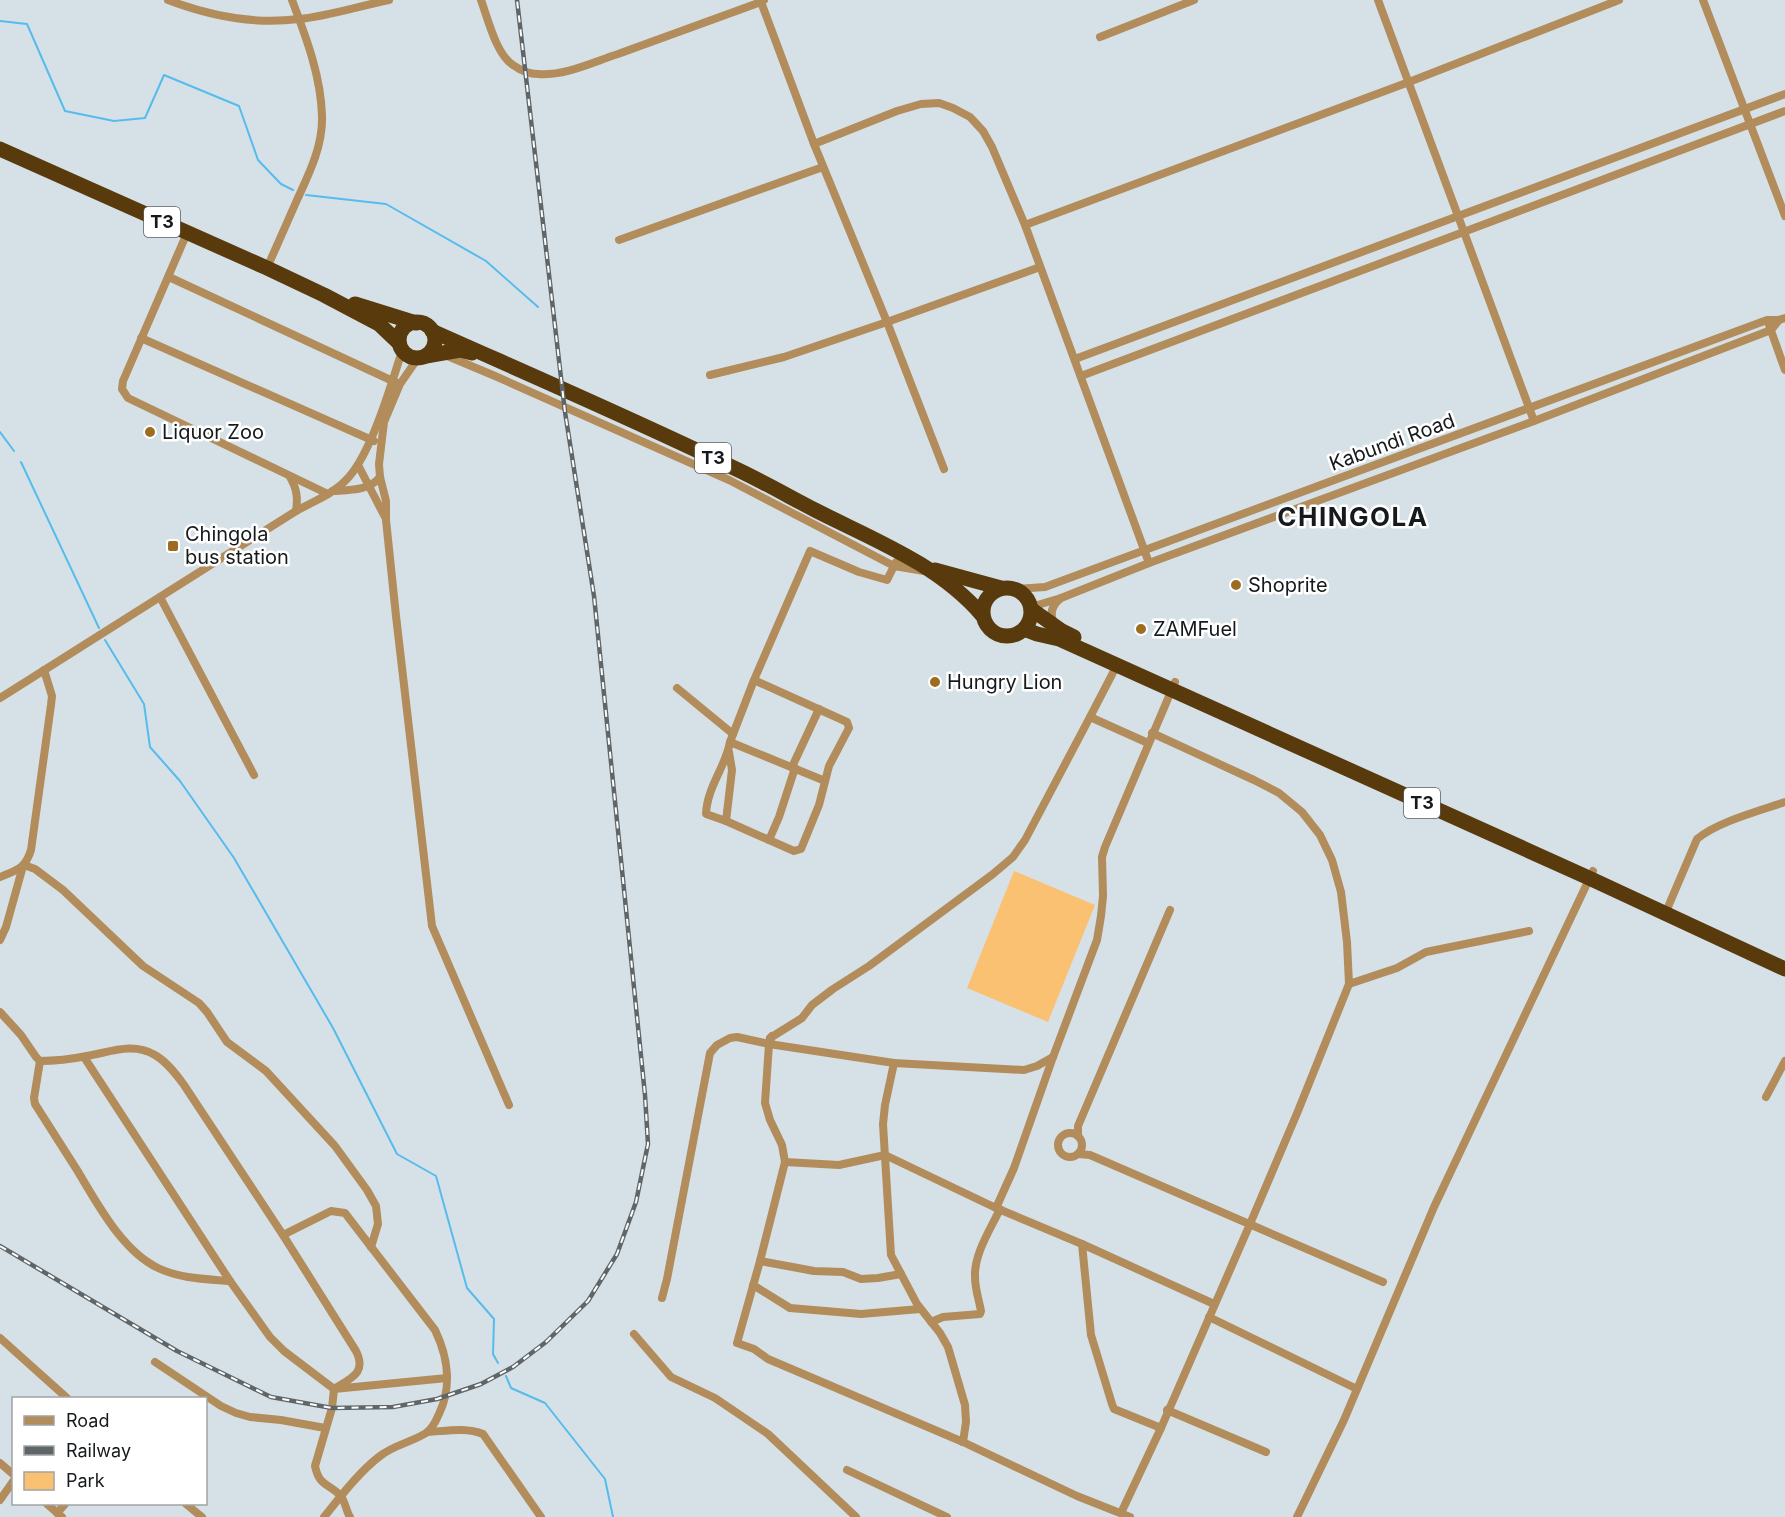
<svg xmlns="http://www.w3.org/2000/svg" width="1785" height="1517" font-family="Inter,sans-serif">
  <rect width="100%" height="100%" fill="#d6e1e7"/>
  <polygon fill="#fbc173" points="1014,871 1095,905 1048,1022 967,988"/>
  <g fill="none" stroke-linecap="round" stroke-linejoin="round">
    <g stroke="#56bbed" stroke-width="2">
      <polyline points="0,21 27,24 65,111 114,121 145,118 164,75 239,106 258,160 281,184 293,190"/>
      <polyline points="306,195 386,204 486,261 538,307"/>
      <polyline points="0,432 14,451"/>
      <polyline points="21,462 99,628"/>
      <polyline points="105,640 144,704 150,747 180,781 234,858 333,1028 397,1154 436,1176 467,1288 494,1319 493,1354 498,1363"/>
      <polyline points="506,1376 511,1388 545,1403 605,1479 613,1517"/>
    </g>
    <g stroke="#b28c5b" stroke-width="8">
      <path d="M168,0C210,16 253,25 299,19C329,16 359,6 389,0"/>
      <path d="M481,0C488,19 496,54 513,65C520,70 529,74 538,74C565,76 593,62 618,54C666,37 713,19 761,2"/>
      <polyline points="764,0 761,2 814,144 887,322 1040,267"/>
      <polyline points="1378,0 1534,421"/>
      <polyline points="1703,0 1785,216"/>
      <polyline points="1100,37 1194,0"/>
      <polyline points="814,144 897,111 921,104 939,103 953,108 970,117 983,131 992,147 1025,225 1149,563"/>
      <polyline points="1025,225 1409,82 1619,0"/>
      <polyline points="187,233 123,381 122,389 128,398 328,494"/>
      <polyline points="619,240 823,167"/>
      <path d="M267,268C277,245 287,223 297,200C309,174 323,146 322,116C321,76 306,37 292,0"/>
      <polyline points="169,277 397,383"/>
      <polyline points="1769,325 1785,370"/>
      <polyline points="141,338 374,441"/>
      <polyline points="445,355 495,376 729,480 894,566 924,571"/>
      <polyline points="418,358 400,384 384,422 379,464 380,477 386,501 386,520 396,616 432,926 509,1105"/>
      <polyline points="1075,359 1785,94"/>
      <polyline points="710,375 784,357 887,322 944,469"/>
      <polyline points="1081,376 1785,111"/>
      <polyline points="358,465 385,517"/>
      <path d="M290,477C297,489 298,498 296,511"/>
      <path d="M333,491C349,490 369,491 380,477"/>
      <polyline points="1015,589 1045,587 1767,320 1779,320 1785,318"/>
      <polyline points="160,597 254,775"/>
      <polyline points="1031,607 1061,598 1149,563 1534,421 1771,330 1779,320"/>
      <path d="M1054,623C1049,613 1052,605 1061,598"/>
      <path d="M754,680L847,722L849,728L829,766L819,805L801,849L794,851L726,821L706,814C707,787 726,766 730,742L754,680L810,551L859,572L887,580L896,562L910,560"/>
      <polyline points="677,688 733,734"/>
      <path d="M0,698L296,511C312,502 331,495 344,482C370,459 391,385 402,351"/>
      <polyline points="1090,717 1117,665"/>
      <polyline points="730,742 825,781"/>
      <polyline points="792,767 819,709"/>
      <polyline points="726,821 732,770 729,752"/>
      <polyline points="769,840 779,817 795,768"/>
      <polyline points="24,865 35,869 63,890 143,966 199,1003 207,1012 227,1042 266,1071 335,1146 367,1190 376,1206 378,1224 371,1247"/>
      <path d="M0,877C17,870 25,869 31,850L51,705L52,696L44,670"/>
      <path d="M1665,914L1697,839C1717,822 1759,811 1785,802"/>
      <polyline points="0,940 6,927 23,866"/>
      <polyline points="1349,984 1397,968 1426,952 1529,931"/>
      <path d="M0,1012L21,1035L36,1057L40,1061C55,1061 72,1059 87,1056C110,1052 133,1042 155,1055C167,1062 176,1074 184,1085L283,1235L356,1351C367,1373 351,1378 334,1389"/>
      <polyline points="772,1036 769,1044 765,1103 770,1120 782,1145 785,1162 760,1261 737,1343 754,1349 768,1359 963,1442 1077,1496 1130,1517"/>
      <polyline points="770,1038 802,1018 812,1005 833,989 869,966 993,874 1013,857 1025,840 1090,717 1148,743"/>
      <polyline points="84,1057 230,1281"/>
      <path d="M40,1061L34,1098L35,1104C49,1126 63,1148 77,1170C97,1203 122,1251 158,1268C181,1279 206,1279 230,1281L270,1337L284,1351L334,1389L447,1378"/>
      <polyline points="894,1063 885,1105 883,1124 891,1255 917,1304 940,1333 948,1347 965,1405 966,1422 963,1442"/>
      <polyline points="1766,1097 1785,1061"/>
      <circle cx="1070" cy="1145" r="12"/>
      <polyline points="1078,1136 1078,1126 1170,910"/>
      <polyline points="1078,1154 1090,1155 1383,1282"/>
      <polyline points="785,1162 839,1165 885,1155 996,1208 1082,1244 1214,1304"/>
      <polyline points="996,1208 1014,1168 1053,1057 1097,940 1101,916 1103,896 1102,857 1105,847 1175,682"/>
      <path d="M283,1235L331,1211L345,1213L435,1330C448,1357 452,1387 439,1414C436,1421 432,1429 426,1433C412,1442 394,1445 380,1456C359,1472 341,1496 324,1517"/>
      <polyline points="1082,1244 1091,1335 1112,1404 1114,1409 1161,1428"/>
      <polyline points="760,1261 814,1271 843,1272 861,1279 878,1278 901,1274"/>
      <polyline points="753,1285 790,1308 861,1314 920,1309"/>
      <polyline points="662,1298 667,1279 710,1053 717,1045 730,1038 737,1037 769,1044 894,1063 1024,1070 1037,1066 1053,1057"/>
      <polyline points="1209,1317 1357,1389"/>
      <path d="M931,1322L943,1317L980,1314L981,1311C979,1300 975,1289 975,1277C974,1254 990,1230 1000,1209"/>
      <polyline points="634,1334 671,1377 715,1398 768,1434 856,1517"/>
      <polyline points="0,1338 67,1398"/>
      <polyline points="155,1362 221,1406 236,1413 250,1417 281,1420 325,1428"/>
      <path d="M334,1389L332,1408L315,1466C319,1486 328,1483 340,1495C345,1500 346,1511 350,1517"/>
      <polyline points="1167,1410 1266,1452"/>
      <path d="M428,1432C446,1431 466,1427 483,1434L541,1517"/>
      <polyline points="0,1463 14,1475"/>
      <polyline points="847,1470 947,1517"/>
      <polyline points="0,1500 14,1480"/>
      <polyline points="47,1504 62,1517"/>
      <polyline points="186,1504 202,1517"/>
      <polyline points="57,1513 65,1504"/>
      <polyline points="1121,1513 1161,1428 1250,1224 1298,1111 1349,984 1347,942 1341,892 1332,860 1320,835 1302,812 1279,793 1254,780 1152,733"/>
      <polyline points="1297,1517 1344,1420 1434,1207 1593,871"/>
    </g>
    <g stroke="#583a0d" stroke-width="15">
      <polyline points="0,149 267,268 324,295 379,324 399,343"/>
      <polyline points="355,304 416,323"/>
      <circle cx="417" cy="340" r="18"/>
      <path d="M432,331C533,376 635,420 734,468C762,481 788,496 815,510C874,540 938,564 982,615"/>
      <polyline points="426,356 460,350 472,353"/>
      <polyline points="935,570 1001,588"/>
      <circle cx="1007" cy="612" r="24"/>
      <polyline points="1031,609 1062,631 1074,637"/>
      <polyline points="1024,629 1037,634 1059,639 1589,878 1785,969"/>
    </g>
    <defs>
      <polyline id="rail" points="0,1246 177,1351 271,1397 332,1408 393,1407 437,1399 481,1384 513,1367 546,1342 588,1301 617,1254 636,1202 648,1144 645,1095 594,596 565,412 517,0"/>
    </defs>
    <use href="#rail" stroke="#5f6669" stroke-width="4.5"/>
    <use href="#rail" stroke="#fff" stroke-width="2" stroke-dasharray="7" stroke-linecap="butt"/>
  </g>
  <g fill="#9d6c20" stroke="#fff" stroke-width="2">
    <circle cx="150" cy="432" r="6"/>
    <rect x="167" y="540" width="12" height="12" rx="3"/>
    <circle cx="1236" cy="585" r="6"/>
    <circle cx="1141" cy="629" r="6"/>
    <circle cx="935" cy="682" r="6"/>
  </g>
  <g text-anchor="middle" stroke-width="5" stroke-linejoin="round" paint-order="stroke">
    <g fill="#fff" stroke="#5c5f60" stroke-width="1.5">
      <rect x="144" y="207" width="36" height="30" rx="4.5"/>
      <rect x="695" y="443" width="36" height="30" rx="4.5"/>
      <rect x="1404" y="788" width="36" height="30" rx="4.5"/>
    </g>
    <g font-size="18" font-weight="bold" fill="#161a1c">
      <text x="162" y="228">T3</text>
      <text x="713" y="464">T3</text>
      <text x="1422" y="809">T3</text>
    </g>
    <g font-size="20" fill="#161a1c" stroke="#fff" text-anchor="start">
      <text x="162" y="439">Liquor Zoo</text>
      <text x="185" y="541">Chingola<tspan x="185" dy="23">bus station</tspan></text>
      <text x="1248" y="592">Shoprite</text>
      <text x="1153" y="636">ZAMFuel</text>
      <text x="947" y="689">Hungry Lion</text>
    </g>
    <g font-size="20" fill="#161a1c" stroke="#fff">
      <text transform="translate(1392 442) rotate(-20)" y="7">Kabundi Road</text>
    </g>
    <g font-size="26" font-weight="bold" letter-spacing="1.5" fill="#161a1c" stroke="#fff">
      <text x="1353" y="526">CHINGOLA</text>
    </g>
  </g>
  <rect x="12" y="1397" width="195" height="108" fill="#ffffff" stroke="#a2a3a4" stroke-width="1.5"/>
  <rect x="24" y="1416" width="30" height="9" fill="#b28c5b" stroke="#a2a3a4" stroke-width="1.5"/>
  <text x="66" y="1427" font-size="18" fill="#161a1c">Road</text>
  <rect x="24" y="1446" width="30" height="9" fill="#5f6669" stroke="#a2a3a4" stroke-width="1.5"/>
  <text x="66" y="1457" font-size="18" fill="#161a1c">Railway</text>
  <rect x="24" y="1472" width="30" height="18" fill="#fbc173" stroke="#a2a3a4" stroke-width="1.5"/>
  <text x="66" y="1487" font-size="18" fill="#161a1c">Park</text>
</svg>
